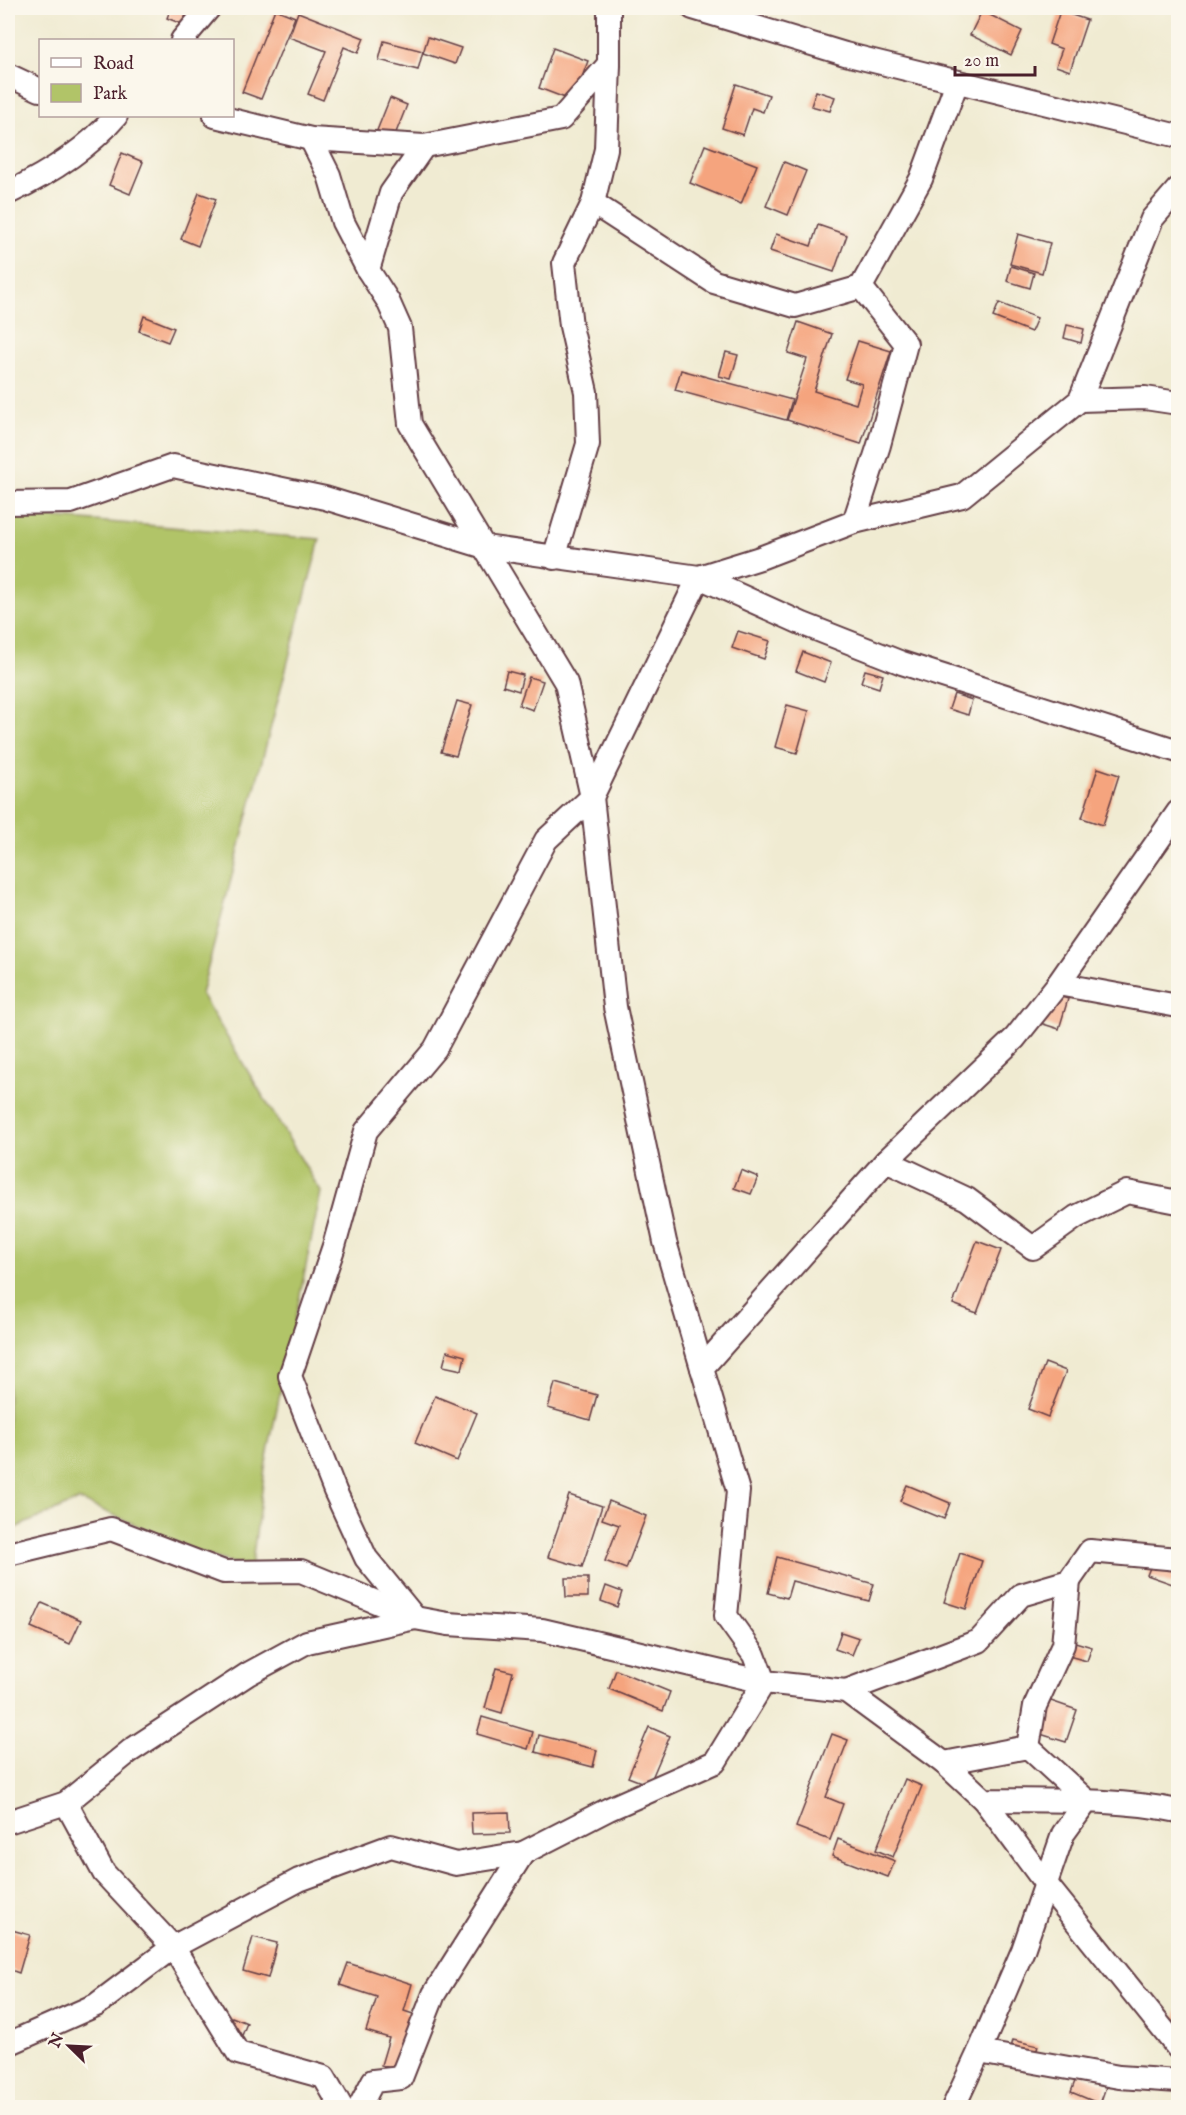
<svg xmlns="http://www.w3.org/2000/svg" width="1186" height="2115" font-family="'IM FELL English',serif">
  <rect width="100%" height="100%" fill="#fbf7ec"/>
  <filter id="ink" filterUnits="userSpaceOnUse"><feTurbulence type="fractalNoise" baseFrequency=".0167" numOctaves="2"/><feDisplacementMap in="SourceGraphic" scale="12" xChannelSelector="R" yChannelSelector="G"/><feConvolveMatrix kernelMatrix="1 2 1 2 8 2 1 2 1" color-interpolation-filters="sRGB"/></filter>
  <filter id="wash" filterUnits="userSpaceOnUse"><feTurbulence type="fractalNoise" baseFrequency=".008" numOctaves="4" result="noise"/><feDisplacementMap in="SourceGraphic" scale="24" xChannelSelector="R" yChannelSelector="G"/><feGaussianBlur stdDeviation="1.35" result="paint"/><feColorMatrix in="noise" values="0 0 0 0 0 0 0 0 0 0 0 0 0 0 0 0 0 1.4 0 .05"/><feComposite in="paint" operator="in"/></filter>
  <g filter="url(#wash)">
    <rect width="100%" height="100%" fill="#f0ebd2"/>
    <polygon fill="#b1c468" stroke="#7e724a" stroke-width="1.5" points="8,514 320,539 201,994 321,1192 266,1462 251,1569 198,1552 79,1500 8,1531"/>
    <g id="blocks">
      <g fill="#f5a47e">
        <polygon points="171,8 189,8 182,24 167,18"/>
        <polygon points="275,9 295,17 261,99 242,92"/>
        <polygon points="982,11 1022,31 1011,55 970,35"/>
        <polygon points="1060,11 1087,20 1070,71 1056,66 1062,49 1049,44"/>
        <polygon points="298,12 364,38 358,53 344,47 323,100 308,94 326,51 289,37"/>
        <polygon points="428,37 461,48 455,64 423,53"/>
        <polygon points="384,41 423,51 418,70 379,60"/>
        <polygon points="553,48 588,61 573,101 539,88"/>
        <polygon points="736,84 769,95 763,112 752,108 743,135 722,128"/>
        <polygon points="816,91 835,97 830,111 811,106"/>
        <polygon points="390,98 407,105 393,140 376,133"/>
        <polygon points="705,145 757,165 741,204 690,183"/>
        <polygon points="122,153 143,162 130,194 109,185"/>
        <polygon points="784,162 806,171 788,215 766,206"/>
        <polygon points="199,193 216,199 198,246 181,239"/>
        <polygon points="818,225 847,235 834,272 770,251 776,234 811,246"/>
        <polygon points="1018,234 1050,243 1042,273 1010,264"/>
        <polygon points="1011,266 1034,273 1030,288 1007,281"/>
        <polygon points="999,303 1037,318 1031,332 993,317"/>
        <polygon points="144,316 174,328 168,342 139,331"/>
        <polygon points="798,322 832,334 814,391 856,404 862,384 845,379 858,341 891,351 861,444 787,420 807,359 788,353"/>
        <polygon points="1067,325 1084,329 1081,343 1064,338"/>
        <polygon points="726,352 738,355 731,379 719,376"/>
        <polygon points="681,370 792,400 786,420 675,390"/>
        <polygon points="738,631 770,641 764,659 732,648"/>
        <polygon points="803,652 831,663 824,682 796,671"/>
        <polygon points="865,670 883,675 879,688 861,682"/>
        <polygon points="507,671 523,675 519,691 503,686"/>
        <polygon points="529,677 543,681 533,710 519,705"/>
        <polygon points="954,694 972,700 968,715 949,709"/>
        <polygon points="457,701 472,705 456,756 441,752"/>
        <polygon points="787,705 809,711 797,753 775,747"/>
        <polygon points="1098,768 1119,775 1103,825 1082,818"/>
        <polygon points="1049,993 1068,999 1059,1029 1040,1023"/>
        <polygon points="741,1170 758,1177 751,1194 734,1188"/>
        <polygon points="977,1241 1001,1250 977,1313 953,1304"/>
        <polygon points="447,1351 465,1356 462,1370 443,1366"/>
        <polygon points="1045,1363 1066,1371 1048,1417 1028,1409"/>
        <polygon points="555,1383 597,1395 590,1420 548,1408"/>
        <polygon points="435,1396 477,1413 457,1461 415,1443"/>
        <polygon points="907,1485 950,1503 944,1519 900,1501"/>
        <polygon points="569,1495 602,1506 582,1567 548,1557"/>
        <polygon points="609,1501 646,1516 626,1569 605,1561 619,1525 602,1519"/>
        <polygon points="960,1553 982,1561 966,1609 944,1602"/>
        <polygon points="777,1557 874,1584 869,1601 792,1581 787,1598 768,1593"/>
        <polygon points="1154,1558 1178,1567 1178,1586 1147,1575"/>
        <polygon points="565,1578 588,1578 588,1597 566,1597"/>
        <polygon points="606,1586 622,1592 617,1607 601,1601"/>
        <polygon points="42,1603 81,1620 70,1644 31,1627"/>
        <polygon points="841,1632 859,1638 852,1655 835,1649"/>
        <polygon points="1065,1639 1092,1647 1087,1661 1061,1654"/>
        <polygon points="496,1668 513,1672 502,1713 485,1708"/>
        <polygon points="616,1670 670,1692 663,1711 609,1689"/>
        <polygon points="1048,1700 1077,1710 1066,1742 1037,1733"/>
        <polygon points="482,1717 533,1732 528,1749 477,1734"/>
        <polygon points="649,1727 670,1736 649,1785 628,1777"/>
        <polygon points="832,1734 848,1740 826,1797 843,1804 830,1840 796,1827"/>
        <polygon points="539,1735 597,1750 593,1767 535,1752"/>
        <polygon points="905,1779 922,1786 893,1857 876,1850"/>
        <polygon points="509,1812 510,1833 472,1834 471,1813"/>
        <polygon points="838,1839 895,1861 888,1877 832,1856"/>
        <polygon points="8,1929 30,1935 19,1973 8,1969"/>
        <polygon points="253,1937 277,1943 268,1978 243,1971"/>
        <polygon points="348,1963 412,1984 404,2011 419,2016 402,2072 381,2065 389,2038 366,2031 377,1997 340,1985"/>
        <polygon points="1178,2008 1178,2043 1169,2040"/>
        <polygon points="232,2017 247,2023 241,2038 226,2032"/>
        <polygon points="1013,2040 1038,2046 1033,2063 1009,2056"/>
        <polygon points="1078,2073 1107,2084 1100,2104 1071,2092"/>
      </g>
    </g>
  </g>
  <g filter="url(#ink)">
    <use href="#blocks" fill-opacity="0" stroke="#633e44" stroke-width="1.5"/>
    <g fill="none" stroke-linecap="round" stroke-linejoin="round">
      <defs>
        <g id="minor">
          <polyline points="693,8 845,54 1178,136"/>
          <polyline points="182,40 209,8"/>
          <polyline points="8,75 40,90"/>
          <polyline points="215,116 311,139 424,146 561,119 609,64 609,8"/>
          <polyline points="311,139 329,175 343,222 368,270"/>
          <path d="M424,146L391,193L368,270L388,301L400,328L410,424L566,683L592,797L615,1007L665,1242L738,1491L726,1616L754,1655L764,1682L846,1691L944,1763L984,1800C1049,1801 1115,1798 1178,1811"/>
          <path d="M8,193C48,174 87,150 116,116"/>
          <polyline points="593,203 714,282 795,306 861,287 921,179 957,82"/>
          <polyline points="1080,400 1145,398 1178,403"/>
          <polyline points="8,503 71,502 173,466 325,498 485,547 699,577 760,558 854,522 962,496 1080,400 1152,219 1178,189"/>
          <polyline points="854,522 879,445 906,344 861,287"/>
          <polyline points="554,558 588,444 586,392 571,326 564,263 593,203 606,149 609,64"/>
          <polyline points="1058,984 1178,1006"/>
          <polyline points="886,1161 967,1199 1033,1248 1076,1217 1127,1192 1178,1202"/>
          <polyline points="702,1368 886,1161 1015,1038 1058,984 1178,812"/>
          <polyline points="8,1554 111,1529 224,1572 301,1571 415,1618 448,1624 542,1630 764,1682 715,1762 609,1809 523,1853 456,1864 391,1846 299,1880 173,1947 96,2005 8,2044"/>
          <polyline points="846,1691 979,1641 1021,1595 1069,1581 1090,1551 1178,1559"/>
          <polyline points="1028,1747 1035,1706 1063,1645 1069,1581"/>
          <polyline points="944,1763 1028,1747 1087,1801 1063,1834 1023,1950 979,2052 1119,2077 1178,2081"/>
          <polyline points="984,1800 1046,1884 1178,2048"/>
          <polyline points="66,1803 104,1873 173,1947 238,2053 324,2077 342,2108"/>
          <polyline points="8,1822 66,1803 130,1751 248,1674 307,1642 415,1618 366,1558 335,1491 290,1376 334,1246 366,1131 435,1049 546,840 592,797 699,577 803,624 902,663 1178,751"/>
          <polyline points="359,2108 373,2081 401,2078 434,1994 523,1853"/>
          <polyline points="953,2108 979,2052"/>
        </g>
      </defs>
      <use href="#minor" stroke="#633e44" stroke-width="26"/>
      <use href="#minor" stroke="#fff" stroke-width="22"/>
    </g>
  </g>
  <rect width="1186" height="2115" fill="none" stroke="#fbf7ec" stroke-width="30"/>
  <rect x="39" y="39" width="195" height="78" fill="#fbf7ec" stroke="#b4a19f" stroke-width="1.5"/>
  <rect x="51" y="58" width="30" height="9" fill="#ffffff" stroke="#b4a19f" stroke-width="1.5"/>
  <text x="93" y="69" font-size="18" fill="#4a1f2b">Road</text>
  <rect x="51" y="84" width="30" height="18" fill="#b1c468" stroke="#b4a19f" stroke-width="1.5"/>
  <text x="93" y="99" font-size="18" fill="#4a1f2b">Park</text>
  <g transform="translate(69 2046) rotate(294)" stroke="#fbf7ec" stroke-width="4.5" paint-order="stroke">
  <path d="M0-4.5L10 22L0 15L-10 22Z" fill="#4a1f2b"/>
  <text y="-9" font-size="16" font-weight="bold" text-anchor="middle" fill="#4a1f2b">N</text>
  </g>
  <path d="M955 66v9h80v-9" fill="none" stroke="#4a1f2b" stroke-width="3"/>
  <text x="964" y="66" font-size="18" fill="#4a1f2b" stroke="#fbf7ec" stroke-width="4.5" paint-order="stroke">20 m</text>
</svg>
